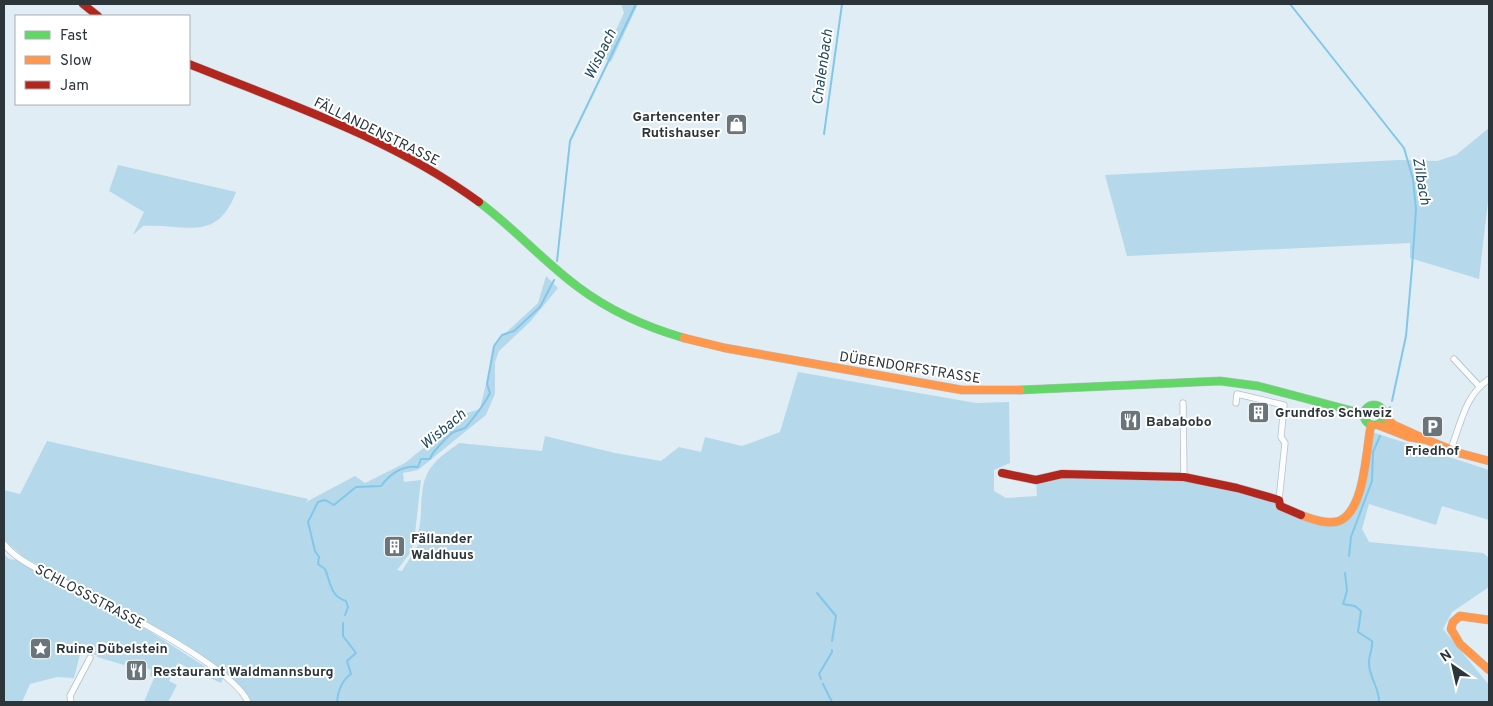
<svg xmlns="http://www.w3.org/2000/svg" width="1493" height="706" font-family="Overpass,sans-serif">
  <rect width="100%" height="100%" fill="#e0edf5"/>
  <g fill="#b5d8eb">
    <polygon points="621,4 638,4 611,62 603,58 624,13"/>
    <polygon points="1489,128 1489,192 1479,279 1410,258 1410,243 1127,256 1105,175 1399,160 1437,161 1456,155"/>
    <path d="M118,165L236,192C217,243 186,224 143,226L133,235L144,212L109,191Z"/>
    <path d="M546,276L558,288L530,322L499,351L495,362V394L486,415L418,470L403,473L404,482L421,480L415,534L411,552L397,570L402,571L420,542L417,537C425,514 416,486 432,466C439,457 450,450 459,443L542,451L545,436L615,453L661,461L679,447L701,452L705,437L742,446L780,432L798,372L976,403L1009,402L1010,463L994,470V491L1006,498L1037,496L1036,480L1062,474L1184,477L1279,500L1280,506L1324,522L1351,514L1369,431L1489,470V520L1442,506L1436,525L1369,504L1362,529L1369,542L1483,553L1489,558V587L1452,612L1443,629L1489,685V702H248L225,675L113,605L25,558L4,540V490L20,494L47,441L308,499L306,504L308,501L355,476L365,483L405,463L467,413L480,409L496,342L538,303Z"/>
    <polygon points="4,554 9,559 16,560 146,629 223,678 221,683 178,663 169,681 177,685 168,702 144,702 154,678 150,676 151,670 126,660 124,665 97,657 97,655 80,654 74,678 57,677 30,684 22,702 4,702"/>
  </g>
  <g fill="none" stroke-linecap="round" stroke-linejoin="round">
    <g stroke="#81c7ea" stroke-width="2">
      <polyline points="1290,4 1404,148 1413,179 1416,209 1412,268 1406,336 1392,401"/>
      <polyline points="824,134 842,4"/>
      <polyline points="557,261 570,141 636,4"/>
      <polyline points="1389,409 1390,407"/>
      <polyline points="1349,556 1351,537 1372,481 1373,452 1380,436"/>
      <path d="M1345,573L1347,591L1343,604L1355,606L1361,611L1358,632L1372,641C1373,649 1369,654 1369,662C1368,676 1380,689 1379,702"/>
      <polyline points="817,593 836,616 832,641"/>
      <path d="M345,615L348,607L346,601C330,596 331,583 325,569L318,564L319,557L315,551L308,522L318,502L325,500L334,505L356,487L381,486C390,474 403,465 418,467L421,459H430C432,452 446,438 452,433C456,430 463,430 466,427C475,416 483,407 490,393L487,384L494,346L502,335L514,331L540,307L554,280"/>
      <polyline points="821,679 819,674 832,652 832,650"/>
      <polyline points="823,684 832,702"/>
      <path d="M337,702C338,692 342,680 351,674L347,661L356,653L343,636V623"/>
    </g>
    <defs>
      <g id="street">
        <polyline points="1454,359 1479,386"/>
        <polyline points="1183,403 1184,477"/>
        <polyline points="1236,403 1237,394 1284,405 1281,437 1285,443 1279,500"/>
        <path d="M1452,446C1462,420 1465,396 1489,379"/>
        <path d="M4,544C19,563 47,573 68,584C106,603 233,667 248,702"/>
        <polyline points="71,702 70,696 90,658"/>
      </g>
      <g id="fast">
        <path d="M479,202C514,228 543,261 578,287C610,311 646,327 684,338"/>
        <polyline points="1020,390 1220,381 1258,386 1364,414"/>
        <circle cx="1374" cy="415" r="10"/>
      </g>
      <g id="slow">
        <polyline points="684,338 725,348 962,390 1020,390"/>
        <polyline points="1385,417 1394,425 1427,440"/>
        <polyline points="1378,425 1409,437 1427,440 1459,453 1489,461"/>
        <path d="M1301,515C1312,519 1327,525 1339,521C1365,511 1366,449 1371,425"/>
        <polyline points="1489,620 1460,616 1453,622 1451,629 1460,644 1489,670"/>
      </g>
      <g id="jam">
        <polyline points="83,4 98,16"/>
        <path d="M189,64C288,104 392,138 479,202"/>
        <polyline points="1002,473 1036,480 1062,474 1184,477 1237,488 1279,500 1280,506 1301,515"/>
      </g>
    </defs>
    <use href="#street" stroke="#b6c0c6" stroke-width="7"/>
    <use href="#fast" stroke="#b6c0c6" stroke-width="9"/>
    <use href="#slow" stroke="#b6c0c6" stroke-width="9"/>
    <use href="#jam" stroke="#b6c0c6" stroke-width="9"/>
    <use href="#street" stroke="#fafcfe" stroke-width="5.5"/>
    <use href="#fast" stroke="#63d668" stroke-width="8"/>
    <use href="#slow" stroke="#ff974d" stroke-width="8"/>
    <use href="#jam" stroke="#b3261e" stroke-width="8"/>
  </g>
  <defs>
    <symbol id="shop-square" viewBox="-11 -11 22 22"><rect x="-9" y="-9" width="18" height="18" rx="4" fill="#6a757b" stroke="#fff"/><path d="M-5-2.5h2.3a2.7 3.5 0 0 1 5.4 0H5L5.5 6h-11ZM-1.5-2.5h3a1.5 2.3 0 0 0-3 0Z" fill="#fff"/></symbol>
    <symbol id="building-square" viewBox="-11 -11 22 22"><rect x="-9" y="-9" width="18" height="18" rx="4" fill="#6a757b" stroke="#fff"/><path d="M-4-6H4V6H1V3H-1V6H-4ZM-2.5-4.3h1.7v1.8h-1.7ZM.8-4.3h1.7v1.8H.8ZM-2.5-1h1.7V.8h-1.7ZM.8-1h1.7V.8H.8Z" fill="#fff"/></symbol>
    <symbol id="restaurant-square" viewBox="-11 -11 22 22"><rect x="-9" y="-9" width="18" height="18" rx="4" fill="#6a757b" stroke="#fff"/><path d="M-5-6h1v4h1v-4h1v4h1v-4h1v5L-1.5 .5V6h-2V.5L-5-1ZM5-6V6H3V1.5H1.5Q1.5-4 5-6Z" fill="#fff"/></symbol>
    <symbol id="parking-square" viewBox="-11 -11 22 22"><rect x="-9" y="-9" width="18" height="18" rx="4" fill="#6a757b" stroke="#fff"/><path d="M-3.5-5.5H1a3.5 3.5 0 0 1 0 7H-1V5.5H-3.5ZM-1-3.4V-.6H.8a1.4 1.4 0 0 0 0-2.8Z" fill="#fff"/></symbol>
    <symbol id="sight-square" viewBox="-11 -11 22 22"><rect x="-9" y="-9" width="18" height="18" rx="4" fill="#6a757b" stroke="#fff"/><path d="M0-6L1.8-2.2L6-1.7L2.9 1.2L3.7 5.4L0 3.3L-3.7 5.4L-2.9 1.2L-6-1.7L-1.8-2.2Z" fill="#fff"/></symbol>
  </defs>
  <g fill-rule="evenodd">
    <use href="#shop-square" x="724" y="112" width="25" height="25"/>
    <use href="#building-square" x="1246" y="400" width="25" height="25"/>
    <use href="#restaurant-square" x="1118" y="408" width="25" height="25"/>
    <use href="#parking-square" x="1420" y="414" width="25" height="25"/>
    <use href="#building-square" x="382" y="534" width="25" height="25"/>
    <use href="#sight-square" x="28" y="636" width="25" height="25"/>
    <use href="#restaurant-square" x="124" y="658" width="25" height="25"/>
  </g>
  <g text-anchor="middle" stroke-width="4" stroke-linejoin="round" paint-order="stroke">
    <g font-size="14" font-weight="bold" fill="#2b353a" stroke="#fff" text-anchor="start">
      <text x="720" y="121" text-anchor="end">Gartencenter<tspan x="720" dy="16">Rutishauser</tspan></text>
      <text x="1275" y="417">Grundfos Schweiz</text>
      <text x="1146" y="426">Bababobo</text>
      <text x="1432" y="455" text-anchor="middle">Friedhof</text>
      <text x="411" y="543">Fällander<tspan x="411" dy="16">Waldhuus</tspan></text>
      <text x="56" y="653">Ruine Dübelstein</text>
      <text x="153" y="676">Restaurant Waldmannsburg</text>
    </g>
    <g font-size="14" fill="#2b353a" stroke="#fff">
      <text transform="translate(377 131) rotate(26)" y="5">FÄLLANDENSTRASSE</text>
      <text transform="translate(910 367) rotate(9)" y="5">DÜBENDORFSTRASSE</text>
      <text transform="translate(90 596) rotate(28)" y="5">SCHLOSSSTRASSE</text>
    </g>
    <g font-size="15" font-style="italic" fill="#224a5e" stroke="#fff">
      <text transform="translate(600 54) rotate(-64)" y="5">Wisbach</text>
      <text transform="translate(822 67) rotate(-82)" y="5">Chalenbach</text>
      <text transform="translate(1422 181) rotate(80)" y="5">Zilbach</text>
      <text transform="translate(443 429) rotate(-40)" y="5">Wisbach</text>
    </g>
  </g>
  <rect width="1493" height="706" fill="none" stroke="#2b353a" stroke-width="10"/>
  <rect x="15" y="15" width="175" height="90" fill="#ffffff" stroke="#aaaeb0"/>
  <rect x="25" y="31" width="25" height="8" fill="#63d668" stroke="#aaaeb0"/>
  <text x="60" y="40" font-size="15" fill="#2b353a">Fast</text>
  <rect x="25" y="56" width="25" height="8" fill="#ff974d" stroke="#aaaeb0"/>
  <text x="60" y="65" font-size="15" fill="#2b353a">Slow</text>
  <rect x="25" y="81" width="25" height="8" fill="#b3261e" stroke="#aaaeb0"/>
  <text x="60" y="90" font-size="15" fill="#2b353a">Jam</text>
  <g transform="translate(1453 666) rotate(326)" stroke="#ffffff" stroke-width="4" paint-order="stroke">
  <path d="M0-4L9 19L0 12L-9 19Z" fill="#2b353a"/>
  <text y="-8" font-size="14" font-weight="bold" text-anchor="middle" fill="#2b353a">N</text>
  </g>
</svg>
